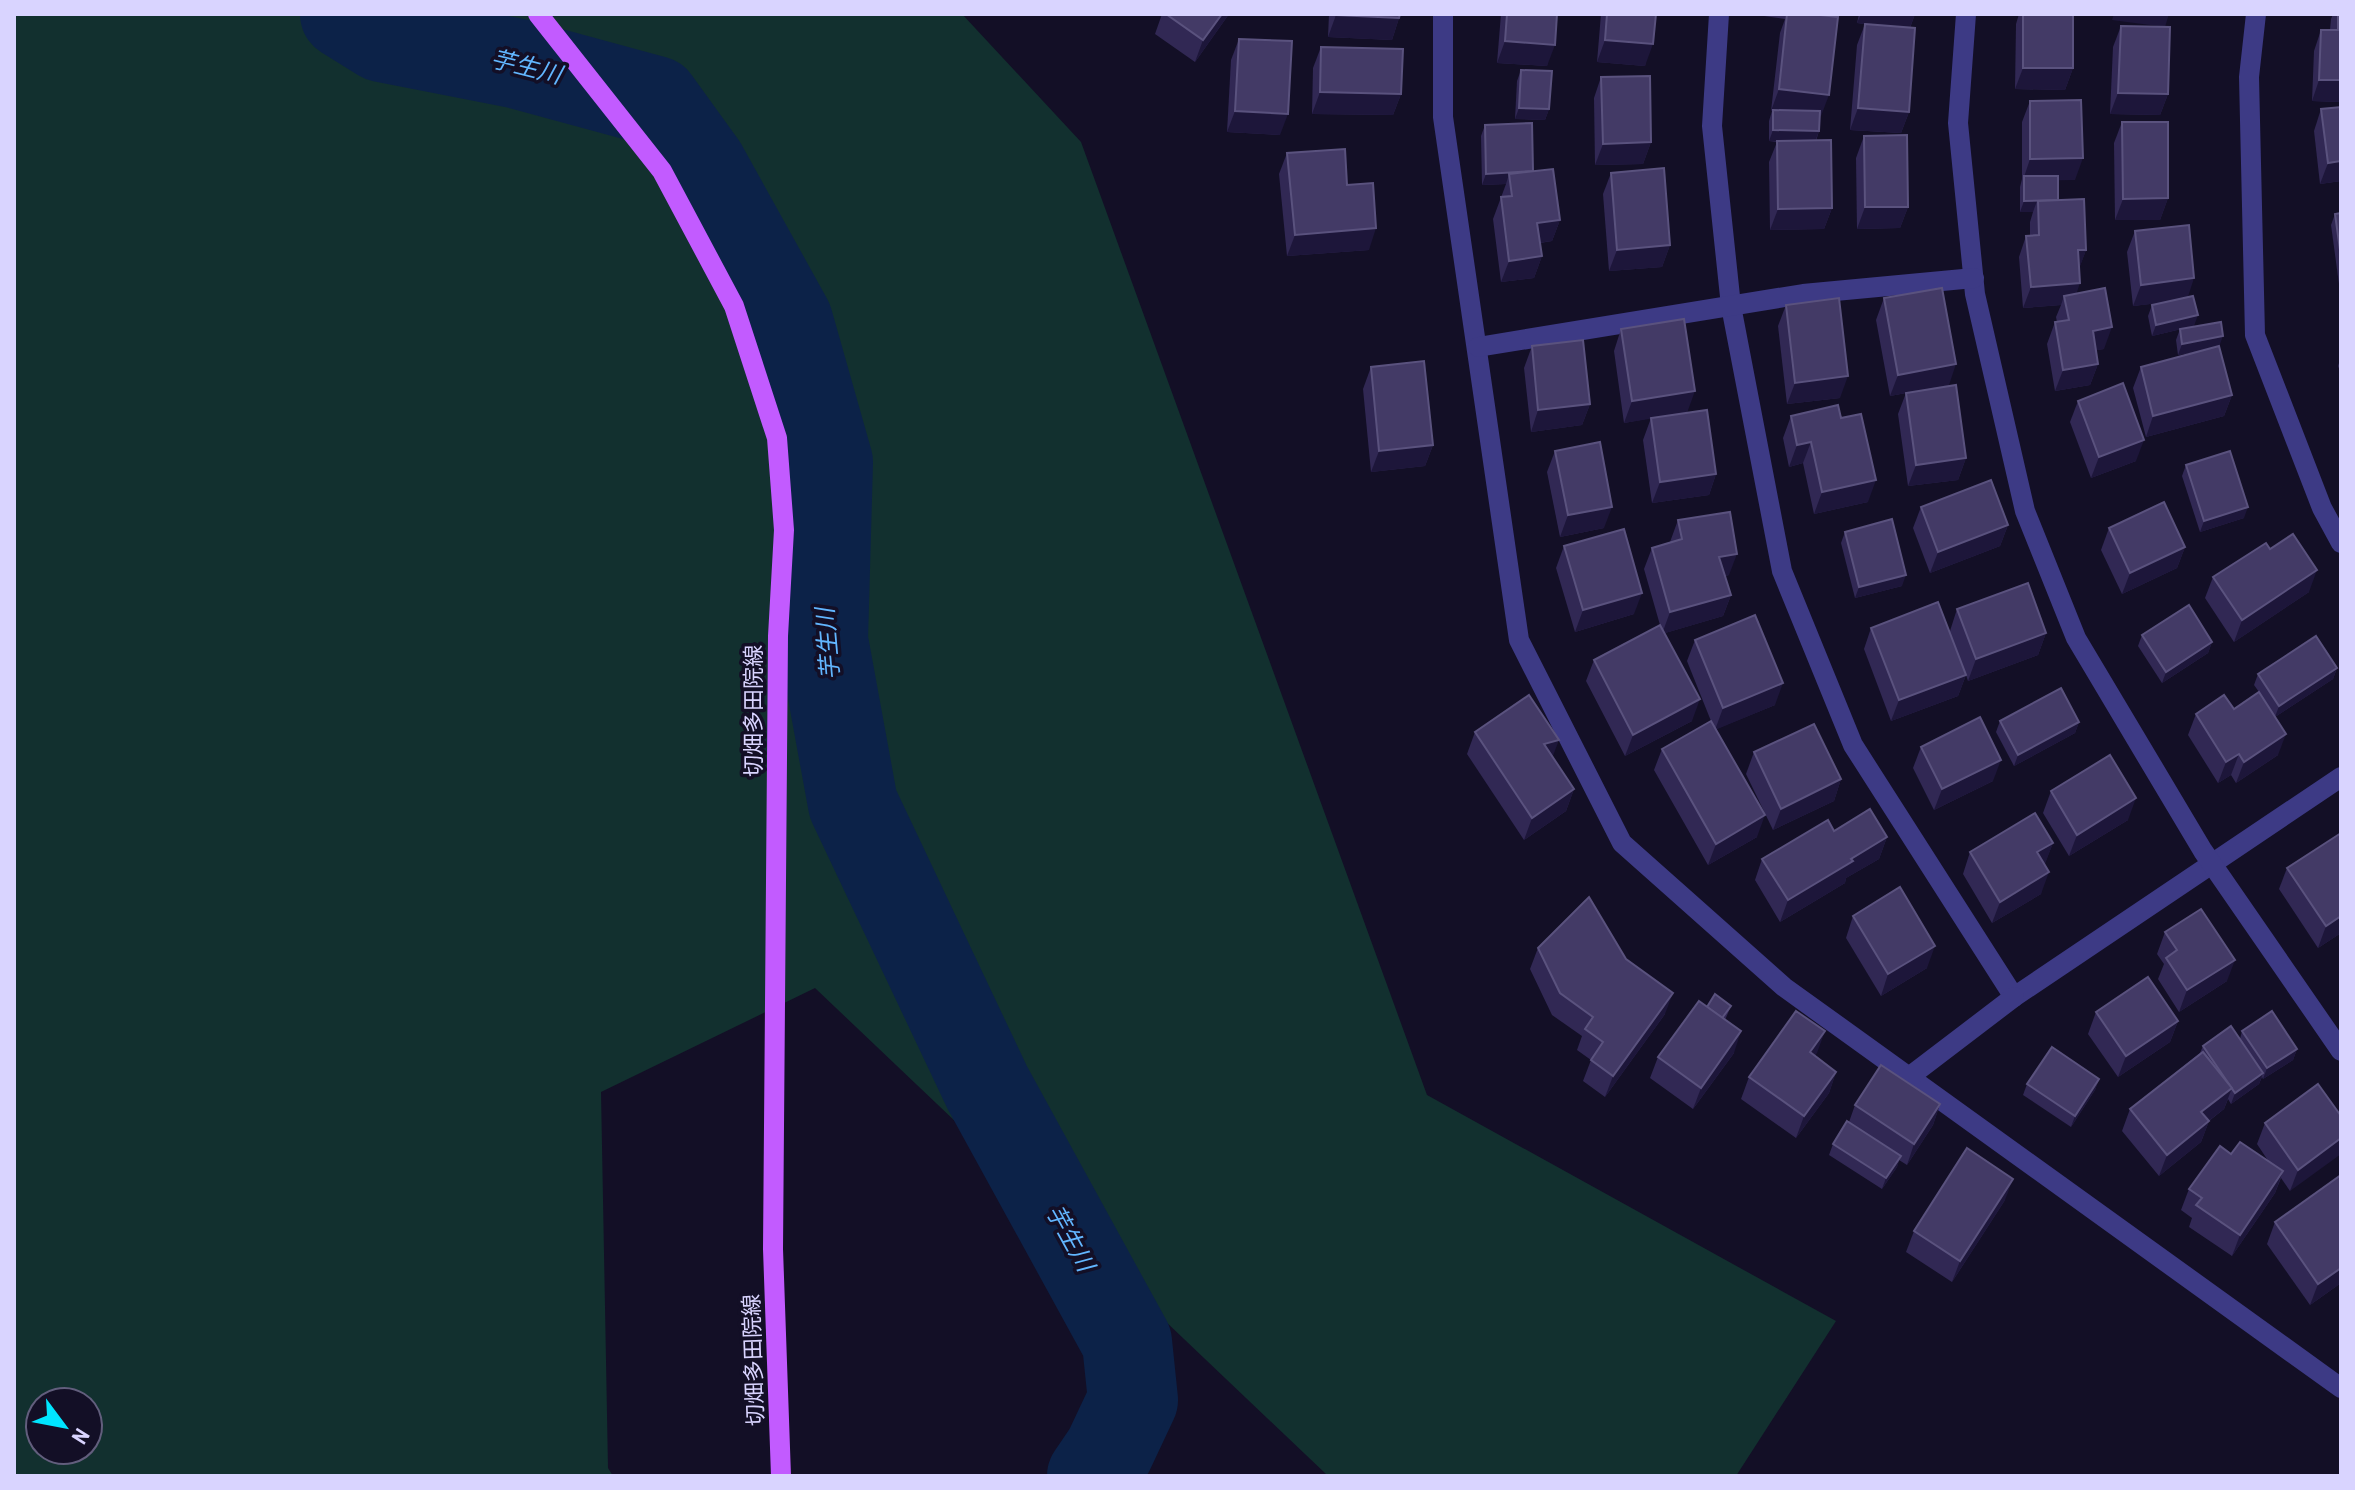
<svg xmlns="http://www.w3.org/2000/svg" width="2355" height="1490" font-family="'Archivo Narrow','Noto Sans JP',sans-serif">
  <rect width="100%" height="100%" fill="#130f26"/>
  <path fill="#12302f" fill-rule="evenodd" d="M14,14H962L1081,142L1427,1095L1836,1321L1736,1476H1333L1326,1474L815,988L601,1092L608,1468L613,1476H14ZM40,1402H88V1450H40Z"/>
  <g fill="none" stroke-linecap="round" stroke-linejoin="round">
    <polyline stroke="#0c2248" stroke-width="90" points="345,14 382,37 519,64 655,101 702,166 788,321 828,462 823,640 853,804 987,1087 1127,1342 1133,1400 1109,1451 1092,1476"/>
    <g stroke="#3d3a85" stroke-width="20">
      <polyline points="1443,14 1443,117 1519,640 1622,843 1784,987 2341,1388"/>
      <polyline points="1719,14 1712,126 1731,306 1782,571 1853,745 2014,997 2341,777"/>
      <polyline points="1966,14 1958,123 1975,294 2025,511 2076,638 2203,851 2341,1051"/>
      <polyline points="2256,14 2249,77 2255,335 2322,508 2341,543"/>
      <polyline points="1478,347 1803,294 1974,278"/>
      <polyline points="1909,1077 2014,997"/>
    </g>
    <polyline stroke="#c25bff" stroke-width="20" points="538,14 662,171 734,306 777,438 784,530 778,636 773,1249 781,1476"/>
  </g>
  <g fill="#312854">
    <polygon points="1162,14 1229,14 1195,62 1155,34"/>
    <polygon points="1329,14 1400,14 1399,18 1392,40 1328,37"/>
    <polygon points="1501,14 1557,14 1547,66 1497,63"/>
    <polygon points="1601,14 1656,14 1645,66 1597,62"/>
    <polygon points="1765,14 1819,14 1821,116 1820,116 1819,131 1816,141 1832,208 1824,229 1770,230 1769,162 1777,142 1769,141 1769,121 1772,111 1771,111 1780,33 1785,19 1764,16"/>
    <polygon points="1859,14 1915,14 1910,28 1909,112 1901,133 1850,130 1857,45 1865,24 1857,23"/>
    <polygon points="2019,14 2023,14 2073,68 2065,90 2015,89 2016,24"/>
    <polygon points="2333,14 2341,14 2341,102 2312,101 2314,51 2321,30 2330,30 2331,19"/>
    <polygon points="2121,26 2168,94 2160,115 2110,114 2113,47"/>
    <polygon points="1239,39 1280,135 1227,132 1231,60"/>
    <polygon points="1321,47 1401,94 1393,115 1312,114 1313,68"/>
    <polygon points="1521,70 1549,109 1545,120 1515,119 1517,81"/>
    <polygon points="1601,77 1651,142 1643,164 1595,165 1594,98"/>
    <polygon points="2030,101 2075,180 2058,180 2058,200 2086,250 2079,268 2076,294 2104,349 2096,350 2098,364 2090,385 2055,391 2047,344 2055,322 2057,322 2056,317 2061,305 2023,308 2019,257 2026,236 2030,236 2030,222 2033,212 2020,212 2020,187 2022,179 2022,122"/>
    <polygon points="2321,109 2341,181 2320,184 2314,131"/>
    <polygon points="2122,122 2168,198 2160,220 2115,220 2114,143"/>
    <polygon points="1485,125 1533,171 1560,220 1552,241 1540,243 1542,256 1534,278 1501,282 1493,219 1506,184 1482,185 1481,136"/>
    <polygon points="1864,136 1908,207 1900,228 1857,229 1856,158"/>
    <polygon points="1287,153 1347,185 1369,250 1287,256 1279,174"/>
    <polygon points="1611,173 1670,245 1662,267 1609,271 1603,194"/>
    <polygon points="2341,213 2341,284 2339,284 2331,225 2335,214"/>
    <polygon points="2135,231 2188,297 2194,326 2152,336 2148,316 2152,305 2166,302 2133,306 2127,252"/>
    <polygon points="1884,298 1949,385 1918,391 1966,458 1958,480 1908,486 1898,414 1906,393 1890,396 1876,320"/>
    <polygon points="1786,305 1840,398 1787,404 1778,326"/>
    <polygon points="1621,329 1687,413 1716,474 1709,495 1652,503 1643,440 1651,418 1624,423 1614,351"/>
    <polygon points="2180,329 2219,347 2232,395 2224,416 2146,437 2133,388 2141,367 2199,351 2178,355 2176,340"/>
    <polygon points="1532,346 1590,404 1582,425 1531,432 1524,368"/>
    <polygon points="2341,357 2341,374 2338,366"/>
    <polygon points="1371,367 1433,445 1425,466 1371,472 1363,389"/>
    <polygon points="2078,401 2136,461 2091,478 2070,422"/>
    <polygon points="1791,416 1841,418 1868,502 1814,514 1803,463 1789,467 1783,438"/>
    <polygon points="1555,451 1604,528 1560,537 1547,472"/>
    <polygon points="2186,465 2244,518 2200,532 2182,476"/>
    <polygon points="1921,507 2008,525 2000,546 1930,573 1913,528"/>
    <polygon points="1678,520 1729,575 1725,576 1731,595 1723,616 1665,633 1692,721 1625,756 1586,681 1594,660 1660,625 1644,569 1652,548 1670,542"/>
    <polygon points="2109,528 2185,547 2177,568 2122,594 2101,550"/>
    <polygon points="1845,532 1902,586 1855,598 1841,543"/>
    <polygon points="1564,546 1634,614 1575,632 1556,568"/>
    <polygon points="2270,549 2309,592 2234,642 2205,598 2213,577"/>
    <polygon points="1957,609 2046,633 2038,655 1968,681 1966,675 1958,696 1891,721 1864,649 1871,628 1950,631"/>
    <polygon points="2142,635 2212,642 2208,653 2162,683 2138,646"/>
    <polygon points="1695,640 1775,705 1716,729 1757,837 1708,865 1654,770 1662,749 1711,721 1687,661"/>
    <polygon points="2337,668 2333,679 2275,717 2278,755 2236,783 2231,775 2218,783 2188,735 2196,714 2234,709 2259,692 2254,685 2258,674"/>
    <polygon points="2000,721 2079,722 2075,733 2014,766 1996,732"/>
    <polygon points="1475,732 1574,789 1566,811 1524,840 1467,754"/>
    <polygon points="1921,747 1993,781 1934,810 1913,768"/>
    <polygon points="1754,752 1841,779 1834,801 1773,830 1746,774"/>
    <polygon points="2051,791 2128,820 2069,856 2043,813"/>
    <polygon points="1834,831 1887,837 1879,859 1846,878 1845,883 1780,922 1755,880 1762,859"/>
    <polygon points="2341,833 2341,933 2318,948 2279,889 2287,868"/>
    <polygon points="2053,843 2044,865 2041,894 1992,923 1963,874 1970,852"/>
    <polygon points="1853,916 1927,968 1881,996 1846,938"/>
    <polygon points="2165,932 2227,981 2179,1012 2158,979 2164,964 2157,954"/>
    <polygon points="1538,948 1626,959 1665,1014 1605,1097 1583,1081 1591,1060 1577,1050 1582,1036 1552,1015 1530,969"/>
    <polygon points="1731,1006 1725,1020 1734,1053 1693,1109 1650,1078 1658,1057 1707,1007"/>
    <polygon points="2096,1012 2178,1021 2170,1042 2118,1077 2088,1034"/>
    <polygon points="1825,1031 1815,1055 1836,1072 1829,1093 1796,1138 1741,1099 1749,1077"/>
    <polygon points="2242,1031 2297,1049 2293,1060 2263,1079 2262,1077 2259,1084 2231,1104 2228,1099 2224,1109 2209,1121 2201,1142 2159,1176 2122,1131 2130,1109 2200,1053 2203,1046 2240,1039"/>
    <polygon points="2099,1079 2095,1090 2071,1127 2023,1095 2027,1084"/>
    <polygon points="1940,1104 1933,1125 1907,1165 1899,1160 1897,1167 1882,1189 1829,1155 1833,1144 1849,1122 1855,1105"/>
    <polygon points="2341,1116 2290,1191 2281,1178 2275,1193 2232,1256 2189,1227 2192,1218 2181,1210 2189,1189 2231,1154 2269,1162 2257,1144 2265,1123"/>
    <polygon points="2341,1175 2341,1283 2310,1305 2267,1244 2275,1222"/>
    <polygon points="2005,1200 1952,1282 1906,1252 1914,1231"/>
  </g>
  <g fill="#1d163a">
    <polygon points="1222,14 1229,14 1195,62 1203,40"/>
    <polygon points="1861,14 1915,14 1909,30 1857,23"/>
    <polygon points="2114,14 2169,14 2165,27 2112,20"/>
    <polygon points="1336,15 1399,18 1392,40 1328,37"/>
    <polygon points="1605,40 1653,44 1645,66 1597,62"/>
    <polygon points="1505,41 1555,45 1547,66 1497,63"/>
    <polygon points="2023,68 2073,68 2065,90 2015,89"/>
    <polygon points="2319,80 2341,80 2341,102 2312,101"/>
    <polygon points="1779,89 1829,95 1821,116 1771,111"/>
    <polygon points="1320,92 1401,94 1393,115 1312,114"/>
    <polygon points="2118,93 2168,94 2160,115 2110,114"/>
    <polygon points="1519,108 1549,109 1545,120 1515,119"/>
    <polygon points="1858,108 1909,112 1901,133 1850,130"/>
    <polygon points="1235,111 1288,114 1280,135 1227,132"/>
    <polygon points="1773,130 1819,131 1815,142 1769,141"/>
    <polygon points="1651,142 1643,164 1595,165 1603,144"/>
    <polygon points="2083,158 2075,180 2024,181 2024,177 2030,159"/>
    <polygon points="2341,161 2341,181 2320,184 2328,163"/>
    <polygon points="1533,172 1509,174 1506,184 1482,185 1486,174"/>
    <polygon points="2168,198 2160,220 2115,220 2123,199"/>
    <polygon points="2024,201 2037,201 2033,212 2020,212"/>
    <polygon points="1865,207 1908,207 1900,228 1857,229"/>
    <polygon points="1832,208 1824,229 1770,230 1778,209"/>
    <polygon points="1560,220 1552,241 1530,244 1537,223"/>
    <polygon points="1376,228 1369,250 1287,256 1295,235"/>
    <polygon points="1670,245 1662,267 1609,271 1617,250"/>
    <polygon points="2078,250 2086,250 2078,272"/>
    <polygon points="1542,256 1534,278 1501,282 1509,261"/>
    <polygon points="2194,278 2187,300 2133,306 2141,285"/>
    <polygon points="2080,283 2073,304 2064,296 2061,305 2023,308 2031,287"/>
    <polygon points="2198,315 2194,326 2152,336 2156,325"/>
    <polygon points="2112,327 2104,349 2085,352 2093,331"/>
    <polygon points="2223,336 2219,347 2178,355 2182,344"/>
    <polygon points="1956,364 1949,385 1890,396 1898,375"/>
    <polygon points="2098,364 2090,385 2055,391 2063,370"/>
    <polygon points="1848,376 1840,398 1787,404 1795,383"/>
    <polygon points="1695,391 1687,413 1624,423 1632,401"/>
    <polygon points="2232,395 2224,416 2146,437 2153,416"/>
    <polygon points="1590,404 1582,425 1531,432 1538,410"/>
    <polygon points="2144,440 2136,461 2091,478 2099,457"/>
    <polygon points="1811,442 1803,463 1789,467 1797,445"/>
    <polygon points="1433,445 1425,466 1371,472 1379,451"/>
    <polygon points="1966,458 1958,480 1908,486 1916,465"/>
    <polygon points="1716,474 1709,495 1652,503 1660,482"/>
    <polygon points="1876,480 1868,502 1814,514 1822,492"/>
    <polygon points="1612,507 1604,528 1560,537 1568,515"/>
    <polygon points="2248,507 2244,518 2200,532 2204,521"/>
    <polygon points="2008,525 2000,546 1930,573 1938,552"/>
    <polygon points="2185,547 2177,568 2122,594 2130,573"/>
    <polygon points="1737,554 1729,575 1711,578 1719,557"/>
    <polygon points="2317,570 2309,592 2234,642 2242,620"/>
    <polygon points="1906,575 1902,586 1855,598 1859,587"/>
    <polygon points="1642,593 1634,614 1575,632 1583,610"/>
    <polygon points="1731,595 1723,616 1662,634 1670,612"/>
    <polygon points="2046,633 2038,655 1968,681 1976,659"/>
    <polygon points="2212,642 2208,653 2162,683 2166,672"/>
    <polygon points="2337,668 2333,679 2275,717 2279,706"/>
    <polygon points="1966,675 1958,696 1891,721 1899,700"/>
    <polygon points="1783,683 1775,705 1715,730 1723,708"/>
    <polygon points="1700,699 1692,721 1625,756 1633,735"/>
    <polygon points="2079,722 2075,733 2014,766 2018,755"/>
    <polygon points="2286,734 2278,755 2236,783 2244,762"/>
    <polygon points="1559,740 1551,761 1544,744"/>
    <polygon points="2239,754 2231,775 2218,783 2226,762"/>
    <polygon points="2001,760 1993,781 1934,810 1942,789"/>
    <polygon points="1841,779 1834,801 1773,830 1781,809"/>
    <polygon points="1574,789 1566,811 1524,840 1532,818"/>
    <polygon points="2136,798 2128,820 2069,856 2077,835"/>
    <polygon points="1765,815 1757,837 1708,865 1716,844"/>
    <polygon points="1887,837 1879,859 1846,878 1845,883 1780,922 1788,900 1851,859"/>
    <polygon points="2053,843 2045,864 2029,874 2037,852"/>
    <polygon points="2049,872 2041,894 1992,923 2000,902"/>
    <polygon points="2341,916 2341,933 2318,948 2326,926"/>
    <polygon points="1935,946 1927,968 1881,996 1888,974"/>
    <polygon points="2235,960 2227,981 2179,1012 2187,990"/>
    <polygon points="1673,993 1665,1014 1605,1097 1613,1076"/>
    <polygon points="2178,1021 2170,1042 2118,1077 2126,1056"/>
    <polygon points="1741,1031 1734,1053 1693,1109 1701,1088"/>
    <polygon points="1825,1031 1817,1053 1802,1073 1810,1052"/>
    <polygon points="2297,1049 2293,1060 2263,1079 2267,1068"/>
    <polygon points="1836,1072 1829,1093 1796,1138 1804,1116"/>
    <polygon points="2263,1073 2259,1084 2231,1104 2235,1093"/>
    <polygon points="2099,1079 2095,1090 2071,1127 2075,1116"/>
    <polygon points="2232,1088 2224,1109 2193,1133 2201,1112"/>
    <polygon points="1940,1104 1933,1125 1907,1165 1914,1144"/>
    <polygon points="2209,1121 2201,1142 2159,1176 2167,1155"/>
    <polygon points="2341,1138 2341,1154 2290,1191 2298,1170"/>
    <polygon points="1901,1156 1897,1167 1882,1189 1886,1178"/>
    <polygon points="2283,1171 2275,1193 2232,1256 2240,1235"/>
    <polygon points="2013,1179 2005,1200 1952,1282 1960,1261"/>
    <polygon points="2341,1268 2341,1283 2310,1305 2318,1284"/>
  </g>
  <g fill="#433a66" stroke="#5a527e" stroke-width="2">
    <polygon points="1166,14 1222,14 1203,40"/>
    <polygon points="1336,14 1400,14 1399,18 1336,15"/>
    <polygon points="1507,14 1557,14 1555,45 1505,41"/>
    <polygon points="1607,14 1656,14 1653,44 1605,40"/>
    <polygon points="1787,14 1811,14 1838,17 1829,95 1779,89"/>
    <rect x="2023" y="14" width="50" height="54"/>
    <polygon points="2338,14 2341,14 2341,80 2319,80 2321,30 2338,30"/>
    <polygon points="1865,24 1915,28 1909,112 1858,108"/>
    <polygon points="2121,26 2170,27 2168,94 2118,93"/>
    <polygon points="1239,39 1292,41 1288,114 1235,111"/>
    <polygon points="1321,47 1403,49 1401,94 1320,92"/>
    <polygon points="1521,70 1552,71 1549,109 1519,108"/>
    <polygon points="1650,76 1651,142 1603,144 1601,77"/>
    <polygon points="2081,100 2083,158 2030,159 2030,101"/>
    <polygon points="2341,107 2341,161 2328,163 2321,109"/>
    <polygon points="1773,110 1820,111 1819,131 1773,130"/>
    <polygon points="2122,122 2168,122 2168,198 2123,199"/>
    <polygon points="1532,123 1533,171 1486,174 1485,125"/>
    <polygon points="1907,135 1908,207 1865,207 1864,136"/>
    <polygon points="1831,140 1832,208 1778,209 1777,141"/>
    <polygon points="1345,149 1347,185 1373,183 1376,228 1295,235 1287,153"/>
    <polygon points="1664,168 1670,245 1617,250 1611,173"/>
    <polygon points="1553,169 1560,220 1537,223 1542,256 1509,261 1501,197 1512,196 1509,174"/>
    <polygon points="2024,176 2058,176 2058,200 2024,201"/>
    <polygon points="2084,199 2086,250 2078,250 2080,283 2031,287 2026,236 2039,235 2038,201"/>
    <polygon points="2341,213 2341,257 2335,214"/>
    <polygon points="2189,225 2194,278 2141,285 2135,231"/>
    <polygon points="1942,288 1956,364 1898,375 1884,298"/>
    <polygon points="2105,288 2112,327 2093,331 2098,364 2063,370 2055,322 2069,320 2064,296"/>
    <polygon points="2193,296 2198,315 2156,325 2152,305"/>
    <polygon points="1839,298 1848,376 1795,383 1786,305"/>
    <polygon points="1684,319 1695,391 1632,401 1621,329"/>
    <polygon points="2221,322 2223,336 2182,344 2180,329"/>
    <polygon points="1583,340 1590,404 1538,410 1532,346"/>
    <polygon points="2219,346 2232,395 2153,416 2141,367"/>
    <polygon points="1424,361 1433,445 1379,451 1371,367"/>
    <polygon points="2123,383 2144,440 2099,457 2078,401"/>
    <polygon points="1956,385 1966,458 1916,465 1906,393"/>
    <polygon points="1838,405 1841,418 1861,414 1876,480 1822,492 1811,442 1797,445 1791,416"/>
    <polygon points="1707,410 1716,474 1660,482 1651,418"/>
    <polygon points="1600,442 1612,507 1568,515 1555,451"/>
    <polygon points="2230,451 2248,507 2204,521 2186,465"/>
    <polygon points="1991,480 2008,525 1938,552 1921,507"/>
    <polygon points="2164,502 2185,547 2130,573 2109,528"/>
    <polygon points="1730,512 1737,554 1719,557 1731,595 1670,612 1652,548 1682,539 1678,520"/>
    <polygon points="1892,519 1906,575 1859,587 1845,532"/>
    <polygon points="1624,529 1642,593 1583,610 1564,546"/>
    <polygon points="2293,534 2317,570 2242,620 2213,577 2266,543 2270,549"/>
    <polygon points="2028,583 2046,633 1976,659 1957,609"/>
    <polygon points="1938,602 1966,675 1899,700 1871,628"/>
    <polygon points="2189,605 2212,642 2166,672 2142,635"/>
    <polygon points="1755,615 1783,683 1723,708 1695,640"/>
    <polygon points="1660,625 1700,699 1633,735 1594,660"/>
    <polygon points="2316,636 2337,668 2279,706 2258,674"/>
    <polygon points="2061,688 2079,722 2018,755 2000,721"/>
    <polygon points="2259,692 2286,734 2244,762 2239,754 2226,762 2196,714 2224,695 2234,709"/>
    <polygon points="1529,695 1559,740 1544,744 1574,789 1532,818 1475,732"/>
    <polygon points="1980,717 2001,760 1942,789 1921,747"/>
    <polygon points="1711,721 1765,815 1716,844 1662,749"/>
    <polygon points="1814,724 1841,779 1781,809 1754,752"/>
    <polygon points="2110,755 2136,798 2077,835 2051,791"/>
    <polygon points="1870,809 1887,837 1851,859 1853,861 1788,900 1762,859 1828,820 1834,831"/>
    <polygon points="2035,813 2053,843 2037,852 2049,872 2000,902 1970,852"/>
    <polygon points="2341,833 2341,916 2326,926 2287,868"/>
    <polygon points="1900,887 1935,946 1888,974 1853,916"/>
    <polygon points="1589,897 1626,959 1673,993 1613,1076 1591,1060 1603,1042 1585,1029 1593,1017 1560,993 1538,948"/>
    <polygon points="2201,909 2235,960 2187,990 2166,958 2177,950 2165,932"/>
    <polygon points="2148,977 2178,1021 2126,1056 2096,1012"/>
    <polygon points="1715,994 1731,1006 1722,1018 1707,1007"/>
    <polygon points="1699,1001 1741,1031 1701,1088 1658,1057"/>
    <polygon points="1796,1011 1825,1031 1810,1052 1836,1072 1804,1116 1749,1077"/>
    <polygon points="2272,1011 2297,1049 2267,1068 2242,1031"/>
    <polygon points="2231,1026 2263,1073 2235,1093 2203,1046"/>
    <polygon points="2052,1047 2099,1079 2075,1116 2027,1084"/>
    <polygon points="2203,1052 2232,1088 2201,1112 2209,1121 2167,1155 2130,1109"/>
    <polygon points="1881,1065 1940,1104 1914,1144 1855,1105"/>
    <polygon points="2318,1084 2341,1116 2341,1138 2298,1170 2265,1123"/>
    <polygon points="1847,1121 1901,1156 1886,1178 1833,1144"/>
    <polygon points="2240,1142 2283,1171 2240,1235 2196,1205 2202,1198 2189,1189 2220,1146 2231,1154"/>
    <polygon points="1967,1148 2013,1179 1960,1261 1914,1231"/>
    <polygon points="2341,1175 2341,1268 2318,1284 2275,1222"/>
  </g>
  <g text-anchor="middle" stroke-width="7" stroke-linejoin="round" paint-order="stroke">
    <g font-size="22" fill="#d9d4ff" stroke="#130f26">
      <text transform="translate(753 711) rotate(-90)" y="8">切畑多田院線</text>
      <text transform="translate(753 1360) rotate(-92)" y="8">切畑多田院線</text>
    </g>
    <g font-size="24" font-style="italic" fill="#62b6ff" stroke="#130f26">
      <text transform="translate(526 67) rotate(14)" y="8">芋生川</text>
      <text transform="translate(828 644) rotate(-95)" y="8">芋生川</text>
      <text transform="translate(1070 1238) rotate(61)" y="8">芋生川</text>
    </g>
  </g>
  <rect width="2355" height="1490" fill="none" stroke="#d9d4ff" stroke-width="32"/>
  <g transform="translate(64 1426) rotate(122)"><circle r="38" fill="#130f26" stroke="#625e7d" stroke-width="2"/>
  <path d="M0-6L14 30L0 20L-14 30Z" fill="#00e5ff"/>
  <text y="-12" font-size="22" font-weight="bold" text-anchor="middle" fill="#d9d4ff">N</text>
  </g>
</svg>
